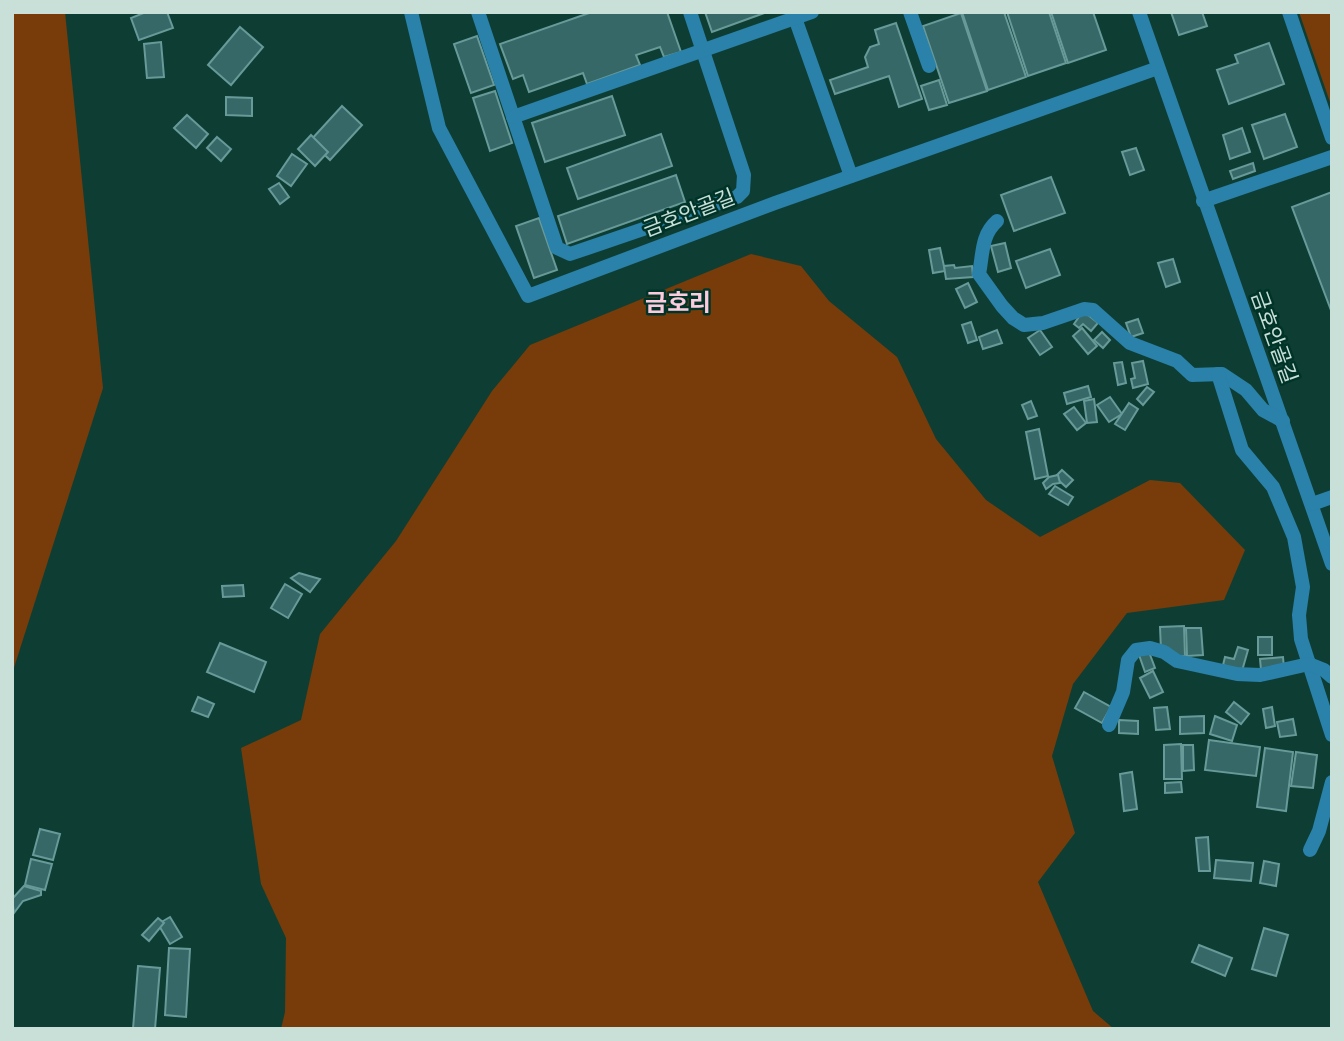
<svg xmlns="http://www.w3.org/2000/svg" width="1344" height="1041" font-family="'Alegreya Sans','Noto Sans KR',sans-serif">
  <rect width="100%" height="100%" fill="#0e3e33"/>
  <g fill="#773c0a">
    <polygon points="12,12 65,12 103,388 12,674"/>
    <polygon points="1299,12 1332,12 1332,108"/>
    <polygon points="751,254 801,266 829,301 897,357 936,439 986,500 1040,537 1150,480 1180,483 1245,550 1224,600 1127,613 1073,684 1052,756 1075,833 1038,882 1093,1011 1114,1029 281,1029 285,1012 286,938 261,884 241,748 301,720 320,634 396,541 492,391 530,345"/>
  </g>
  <g fill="#356867" stroke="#679a99" stroke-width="2">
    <polygon points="146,12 167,12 173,28 139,40 131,18"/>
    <polygon points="592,12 667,12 681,52 664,57 660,47 636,55 640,65 587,84 583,73 529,92 523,75 513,79 500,44"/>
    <polygon points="705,12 767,12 712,32"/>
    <polygon points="962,12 1004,12 1026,77 988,90"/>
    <polygon points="1007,12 1049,12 1066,63 1028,76"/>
    <polygon points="1051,12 1093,12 1106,50 1068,63"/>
    <polygon points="1171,12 1202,12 1207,26 1179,35"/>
    <polygon points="961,13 987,91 949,103 923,26"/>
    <polygon points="896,23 922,99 899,107 889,76 835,94 830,80 868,67 865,57 870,47 879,44 875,30"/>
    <polygon points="240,27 263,47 231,85 208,65"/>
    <polygon points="477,36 494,85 471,93 454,44"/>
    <polygon points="161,42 164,77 147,78 144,44"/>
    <polygon points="1269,43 1284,84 1229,104 1217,70 1238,63 1235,55"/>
    <polygon points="939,80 947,105 929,110 921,86"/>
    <polygon points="495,91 512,143 490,151 473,98"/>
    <polygon points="612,96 625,135 545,162 532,123"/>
    <polygon points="226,97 252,98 252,116 226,115"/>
    <polygon points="342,106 362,125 330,160 310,141"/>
    <polygon points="1285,114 1297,147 1264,159 1252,125"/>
    <polygon points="187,115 208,134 196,148 174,128"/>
    <polygon points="1242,128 1250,152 1230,159 1223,135"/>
    <polygon points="661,134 672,166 578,199 567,168"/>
    <polygon points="311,135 328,152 315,166 298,149"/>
    <polygon points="217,137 231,149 221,161 207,148"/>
    <polygon points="1136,148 1144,170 1130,175 1122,152"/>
    <polygon points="292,154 307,164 291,186 277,176"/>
    <polygon points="1253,163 1255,171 1233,179 1230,171"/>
    <polygon points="676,175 685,202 567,244 558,216"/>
    <polygon points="1051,177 1065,213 1014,231 1001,195"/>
    <polygon points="279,183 289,197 280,204 269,189"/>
    <polygon points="1332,192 1332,313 1292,207"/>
    <polygon points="539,218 557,270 534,278 516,226"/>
    <polygon points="1005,243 1011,268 998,272 991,246"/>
    <polygon points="940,248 945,271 933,273 929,250"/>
    <polygon points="1050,249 1060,275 1026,288 1016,261"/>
    <polygon points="1173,259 1180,282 1166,287 1158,263"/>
    <polygon points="954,265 955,268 972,266 973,277 946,279 944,266"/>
    <polygon points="968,283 977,302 965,308 956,289"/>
    <polygon points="1083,311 1098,323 1091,331 1083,324 1079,328 1074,324"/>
    <polygon points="1138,319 1143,333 1131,337 1126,323"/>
    <polygon points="971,322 977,340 968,343 962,325"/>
    <polygon points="1082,328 1097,346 1088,354 1073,336"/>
    <polygon points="997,330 1002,343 983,349 979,337"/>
    <polygon points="1040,330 1052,347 1040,355 1028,338"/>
    <polygon points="1102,332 1110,340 1103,348 1094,340"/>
    <polygon points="1143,361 1148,384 1133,388 1131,379 1135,378 1132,363"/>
    <polygon points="1122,362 1126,383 1118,385 1114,363"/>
    <polygon points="1088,386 1091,397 1067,404 1064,393"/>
    <polygon points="1147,387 1154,392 1143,405 1137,399"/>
    <polygon points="1110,397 1122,414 1109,422 1097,405"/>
    <polygon points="1094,399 1097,422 1087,423 1084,401"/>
    <polygon points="1031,401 1037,416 1028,419 1022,405"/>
    <polygon points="1129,403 1138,409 1125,430 1115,424"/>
    <polygon points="1074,407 1086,423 1077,430 1064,414"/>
    <polygon points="1039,429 1048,476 1035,479 1026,432"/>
    <polygon points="1062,470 1073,480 1066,487 1055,477"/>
    <polygon points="1058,475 1060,483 1053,484 1046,489 1043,483 1049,477"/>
    <polygon points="1055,486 1073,497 1068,505 1049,494"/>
    <polygon points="299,573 320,579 310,592 291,578"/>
    <polygon points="285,584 302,594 288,618 271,608"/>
    <polygon points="243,585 244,596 223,597 222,586"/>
    <polygon points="1184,626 1185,656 1177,656 1161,650 1160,627"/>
    <polygon points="1186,628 1201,628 1203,655 1187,656"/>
    <rect x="1258" y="637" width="14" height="18"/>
    <polygon points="220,643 266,662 254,692 207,672"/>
    <polygon points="1238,647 1248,650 1242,671 1223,665 1225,657 1234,659"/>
    <polygon points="1149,652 1155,668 1145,672 1139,655"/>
    <polygon points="1283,657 1284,668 1261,670 1260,659"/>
    <polygon points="1153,671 1163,692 1150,698 1140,678"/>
    <polygon points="1084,692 1111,707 1102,723 1075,708"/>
    <polygon points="198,697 214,704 208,717 192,711"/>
    <polygon points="1234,702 1249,714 1241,724 1226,712"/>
    <polygon points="1167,707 1170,729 1156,730 1154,708"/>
    <polygon points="1272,707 1275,726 1266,728 1263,709"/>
    <polygon points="1204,716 1204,733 1180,734 1180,717"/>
    <polygon points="1215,716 1237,725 1232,741 1210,734"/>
    <polygon points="1293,719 1296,735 1280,737 1277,722"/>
    <polygon points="1119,720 1138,721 1138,734 1119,733"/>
    <polygon points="1209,740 1260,747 1256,776 1205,770"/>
    <polygon points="1181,744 1182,779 1164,779 1164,745"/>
    <polygon points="1183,745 1193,745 1194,770 1183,771"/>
    <polygon points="1265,748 1293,752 1286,811 1257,807"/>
    <polygon points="1296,752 1317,755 1313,788 1291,786"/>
    <polygon points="1132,772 1137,809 1124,811 1120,774"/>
    <polygon points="1181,782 1182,792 1165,793 1165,783"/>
    <polygon points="40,829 60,834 53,860 33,855"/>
    <polygon points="1208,837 1210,871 1199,871 1196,838"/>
    <polygon points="31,859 52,864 45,890 25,885"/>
    <polygon points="1216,860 1253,863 1251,881 1214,878"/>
    <polygon points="1264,861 1279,864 1276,886 1260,883"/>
    <polygon points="24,886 41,891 41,895 23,901 14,913 12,899"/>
    <polygon points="170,917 182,937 170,944 158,924"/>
    <polygon points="158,918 164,923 149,941 142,935"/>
    <polygon points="1264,928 1288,935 1276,976 1252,969"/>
    <polygon points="1199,945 1232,958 1225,976 1192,962"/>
    <polygon points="169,948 190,949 186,1017 165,1015"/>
    <polygon points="138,966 160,968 155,1029 133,1029"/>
  </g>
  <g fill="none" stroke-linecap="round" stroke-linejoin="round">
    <g stroke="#2a81aa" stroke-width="14">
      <polyline points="411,12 439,128 528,296 775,203 1158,68"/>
      <polyline points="478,12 557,248 570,254 737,197 743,191 744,175 690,12"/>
      <polyline points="910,12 929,66"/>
      <polyline points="1139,12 1332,564"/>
      <polyline points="1289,12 1332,138"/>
      <polyline points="795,18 851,176"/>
      <polyline points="513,117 812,12"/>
      <polyline points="1203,201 1332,157"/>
      <path d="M997,221C981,235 983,254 979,274L1002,306L1013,318L1024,325L1043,323L1084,309L1093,310L1130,343L1177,361L1192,375L1222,374L1246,390L1263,410L1283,421"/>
      <polyline points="1218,374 1242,450 1273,487 1294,537 1303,587 1299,615 1301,639 1332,735"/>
      <polyline points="1312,504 1332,497"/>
      <polyline points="1109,725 1123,692 1128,660 1136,650 1150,648 1164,652 1177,661 1237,674 1260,675 1309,664 1324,670 1332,677"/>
      <polyline points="1310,850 1319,831 1332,782"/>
    </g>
  </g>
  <g text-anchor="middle" stroke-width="5" stroke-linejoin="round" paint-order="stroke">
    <g font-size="21" fill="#c8e0d8" stroke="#013429">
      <text transform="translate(689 213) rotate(-21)" y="7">금호안골길</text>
      <text transform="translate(1274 337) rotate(70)" y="7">금호안골길</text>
    </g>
    <g font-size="24" font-weight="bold" fill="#fccbdd" stroke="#013429">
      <text x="678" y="311">금호리</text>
    </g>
  </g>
  <rect width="1344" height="1041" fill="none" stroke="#c8e0d8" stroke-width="28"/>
</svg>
